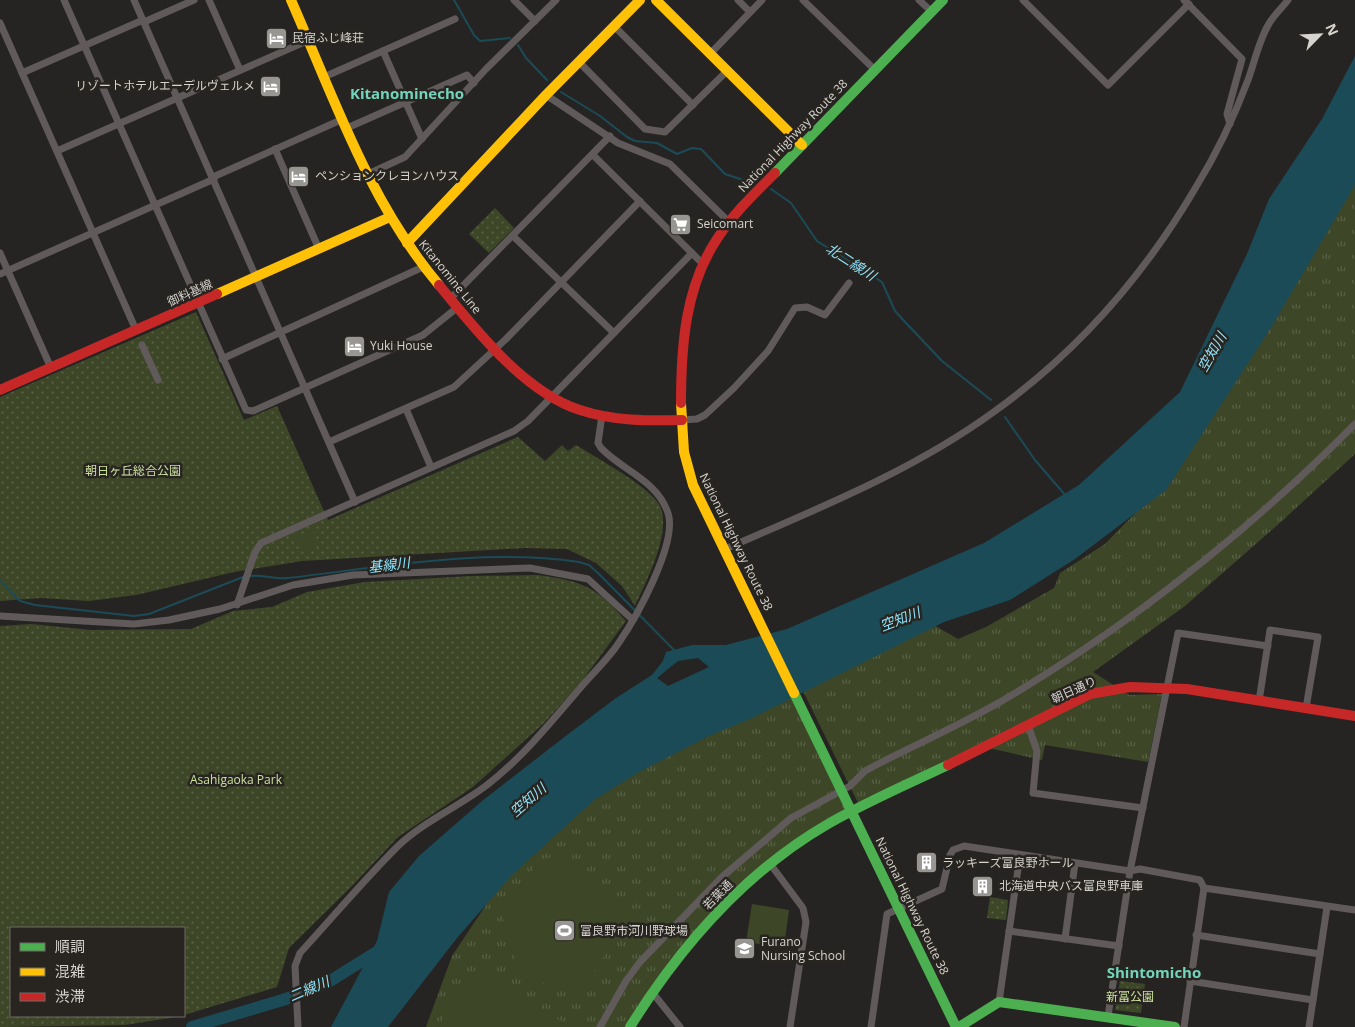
<svg xmlns="http://www.w3.org/2000/svg" width="1355" height="1027" font-family="'Open Sans','Noto Sans JP',sans-serif">
  <defs>
    <pattern id="grass-tufts" width="24" height="20" patternUnits="userSpaceOnUse" patternTransform="scale(1.25)"><rect width="24" height="20" fill="#3d4727"/><path d="M3 7l-1-3M5 7V3M7 7l1-3M15 17l-1-3M17 17v-4M19 17l1-3" fill="none" stroke="#586145"/></pattern>
    <pattern id="park-dots" width="8" height="8" patternUnits="userSpaceOnUse" patternTransform="scale(1.25)"><rect width="8" height="8" fill="#3d4727"/><path d="M2 2h.1M6 6h.1" fill="none" stroke="#586145" stroke-width="1.8" stroke-linecap="round"/></pattern>
  </defs>
  <rect width="100%" height="100%" fill="#262422"/>
  <g fill="url(#grass-tufts)">
    <polygon points="1355,177 1355,454 1283,520 1185,606 1093,672 1129,695 1162,694 1148,762 1045,745 1042,760 984,747 861,809 800,685 932,624 958,639 986,627 1054,588 1060,573 1105,544 1155,493"/>
    <polygon points="789,691 848,815 828,824 716,913 630,1027 426,1027 452,956 508,872 614,779"/>
  </g>
  <g fill="url(#park-dots)">
    <polygon points="495,208 514,228 489,253 469,234"/>
    <path d="M196,312L244,420L277,406L328,520L518,437L545,461L562,445L568,451L576,445C596,458 651,487 660,506C672,533 646,581 635,606L622,586L596,563L567,549L525,548L302,561L234,572L136,595L89,601L41,598L0,601V397Z"/>
    <path d="M537,575C582,581 596,586 626,621L582,681L544,723L473,787L398,837L351,887L289,948L277,987L184,1015V928H11V1016H182L125,1025L0,1027V626L31,624L91,630L191,629L233,611L272,607L307,592L365,582L471,576Z"/>
    <polygon points="990,897 1008,900 1006,920 987,918"/>
    <polygon points="1120,981 1145,984 1141,1013 1115,1010"/>
  </g>
  <g fill="#3d4727">
    <polygon points="312,529 319,545 304,553 296,537"/>
    <polygon points="559,857 634,913 582,988 555,989 525,974 508,948 503,913 540,859"/>
    <polygon points="752,904 789,910 784,948 746,942"/>
    <path d="M489,974L565,1024L563,1027H439C451,999 457,980 489,974Z"/>
  </g>
  <path fill="#1c4b58" fill-rule="evenodd" d="M1355,56V185L1272,326L1166,490L1075,559L1010,600L944,622L752,718L709,736L639,772L594,800L511,876L457,938L388,1027H331L377,941L389,892L419,856L482,801L567,735L616,698L652,675L663,661L666,652L692,645H726L787,629L984,543L1079,485L1180,392L1247,254L1269,199L1322,119ZM698,658L709,667L668,686L657,678L678,661Z"/>
  <g fill="none" stroke-linecap="round" stroke-linejoin="round">
    <g stroke="#1c4b58" stroke-width="2">
      <polyline points="454,0 474,35 480,41 510,38"/>
      <polyline points="518,45 526,58 547,80"/>
      <polyline points="561,92 600,116 627,137 635,141 657,143 677,154 692,148 701,149 725,174 752,183"/>
      <polyline points="771,189 791,203 817,241 882,282 895,311 906,323 942,361 991,400"/>
      <polyline points="1005,417 1035,460 1066,496"/>
      <path d="M250,576C263,574 275,580 288,578C384,567 482,548 579,562L589,565L598,573L675,651"/>
      <polyline points="0,580 20,601 35,605 134,616 149,614 243,577"/>
    </g>
    <polyline stroke="#1c4b58" stroke-width="12" points="192,1027 286,999 330,981 383,948"/>
    <g stroke="#605a5b" stroke-width="7">
      <polyline points="64,0 246,410 253,411 423,335 458,307"/>
      <polyline points="134,0 355,502"/>
      <polyline points="209,0 240,70"/>
      <polyline points="514,0 535,21"/>
      <polyline points="738,0 750,12"/>
      <polyline points="803,0 875,70"/>
      <polyline points="919,0 932,12"/>
      <polyline points="1023,0 1108,85 1189,4"/>
      <polyline points="1184,0 1242,59 1227,114 1230,124"/>
      <polyline points="144,22 194,0"/>
      <polyline points="0,23 136,330"/>
      <polyline points="614,26 693,105"/>
      <polyline points="383,51 422,139"/>
      <polyline points="710,54 762,0"/>
      <polyline points="579,62 645,129 665,132 727,71"/>
      <polyline points="22,73 143,20"/>
      <polyline points="324,77 455,19"/>
      <polyline points="546,95 618,143 670,164 729,222"/>
      <polyline points="347,128 467,75 474,83"/>
      <polyline points="275,149 319,249"/>
      <polyline points="57,151 309,40"/>
      <polyline points="593,155 703,264"/>
      <polyline points="368,174 405,157 486,69 556,0"/>
      <polyline points="213,177 343,119"/>
      <polyline points="513,236 614,333"/>
      <polyline points="0,253 51,368"/>
      <polyline points="0,274 214,179"/>
      <polyline points="450,299 610,136"/>
      <polyline points="142,345 158,380"/>
      <polyline points="222,359 423,267"/>
      <polyline points="406,409 431,467"/>
      <polyline points="682,420 697,419 705,415 734,388 768,351 795,308 807,307 825,315 849,283"/>
      <polyline points="329,442 454,387 506,339 640,201"/>
      <path d="M725,549C817,509 913,471 995,411C1077,352 1145,274 1196,187C1217,153 1234,117 1248,80C1255,61 1259,39 1270,22C1275,14 1282,8 1288,0"/>
      <polyline points="237,605 255,552 261,543 514,431 528,421 692,253"/>
      <polyline points="0,616 134,624 169,620 220,609 293,585 353,575 530,568 588,579 633,620"/>
      <polyline points="1259,701 1270,630 1318,637 1306,708"/>
      <polyline points="1028,725 1037,751 1033,793 1143,808"/>
      <polyline points="771,865 803,908 806,922 790,1027"/>
      <polyline points="1204,888 1355,910"/>
      <polyline points="1009,931 1119,946"/>
      <polyline points="1196,935 1320,954"/>
      <polyline points="1065,939 1075,863"/>
      <polyline points="1190,981 1313,1000"/>
      <polyline points="652,992 680,1027"/>
      <polyline points="999,1002 1020,855"/>
      <polyline points="1108,1016 1130,871 1178,633 1268,646"/>
      <path d="M298,1027L295,966L300,953C332,918 363,881 397,847C423,822 458,807 487,785C522,758 552,721 581,687C593,673 608,659 618,644C636,618 678,543 668,513C657,480 623,471 601,448L598,443L602,415"/>
      <path d="M600,1027L626,981L640,962L722,877L791,818L850,786L865,771L878,764C923,741 969,721 1012,695C1137,620 1253,527 1355,424"/>
      <polyline points="871,1027 887,914 942,889 950,855 953,850 964,846 1130,871 1140,869 1200,880 1204,888 1184,1027"/>
      <polyline points="1309,1027 1327,907"/>
    </g>
    <g stroke="#4caf50" stroke-width="10">
      <polyline points="775,173 943,0"/>
      <polyline points="794,693 956,1027"/>
      <path d="M630,1027C680,947 745,872 828,824C866,802 908,784 948,765"/>
      <polyline points="959,1027 999,1002 1175,1027"/>
    </g>
    <g stroke="#ffc107" stroke-width="10">
      <path d="M291,0C334,98 369,202 439,285"/>
      <polyline points="656,0 802,145"/>
      <polyline points="407,243 546,95 640,0"/>
      <polyline points="217,294 390,217"/>
      <polyline points="681,403 684,452 693,485 794,693"/>
    </g>
    <g stroke="#c62828" stroke-width="10">
      <path d="M439,285C475,329 524,392 580,410C613,421 648,421 682,420"/>
      <polyline points="0,390 217,294"/>
      <path d="M681,403C681,347 685,287 717,239C733,214 754,194 775,173"/>
      <polyline points="948,765 1090,694 1130,687 1187,689 1355,716"/>
    </g>
  </g>
  <defs>
    <symbol id="hotel-square" viewBox="-11 -11 22 22"><rect x="-9" y="-9" width="18" height="18" rx="4" fill="#989693" stroke="#282520"/><path d="M-6-4.5h1.5V1H6V5H4.5V3h-9V5H-6ZM-4 0a1.8 1.8 0 1 1 3.6 0ZM.5 0V-2.5h3Q6-2.5 6 0Z" fill="#fff"/></symbol>
    <symbol id="supermarket-square" viewBox="-11 -11 22 22"><rect x="-9" y="-9" width="18" height="18" rx="4" fill="#989693" stroke="#282520"/><path d="M-6-5.5h2.5l.6 2H6L4.5 2H-2.5L-4.4-4H-6ZM-1.5 3.2a1.3 1.3 0 1 0 .1 0ZM3 3.2a1.3 1.3 0 1 0 .1 0Z" fill="#fff"/></symbol>
    <symbol id="building-square" viewBox="-11 -11 22 22"><rect x="-9" y="-9" width="18" height="18" rx="4" fill="#989693" stroke="#282520"/><path d="M-4-6H4V6H1V3H-1V6H-4ZM-2.5-4.3h1.7v1.8h-1.7ZM.8-4.3h1.7v1.8H.8ZM-2.5-1h1.7V.8h-1.7ZM.8-1h1.7V.8H.8Z" fill="#fff"/></symbol>
    <symbol id="stadium-square" viewBox="-11 -11 22 22"><rect x="-9" y="-9" width="18" height="18" rx="4" fill="#989693" stroke="#282520"/><path d="M0-5a6.5 5 0 1 0 0 10a6.5 5 0 1 0 0-10ZM-3.5-1.8h7v3.6h-7Z" fill="#fff"/></symbol>
    <symbol id="school-square" viewBox="-11 -11 22 22"><rect x="-9" y="-9" width="18" height="18" rx="4" fill="#989693" stroke="#282520"/><path d="M0-5L7-2L0 1L-7-2ZM-4 1L0 2.5L4 1V4Q0 6-4 4Z" fill="#fff"/></symbol>
  </defs>
  <g fill-rule="evenodd">
    <use href="#hotel-square" x="264" y="26" width="25" height="25"/>
    <use href="#hotel-square" x="258" y="74" width="25" height="25"/>
    <use href="#hotel-square" x="286" y="164" width="25" height="25"/>
    <use href="#supermarket-square" x="668" y="212" width="25" height="25"/>
    <use href="#hotel-square" x="342" y="334" width="25" height="25"/>
    <use href="#building-square" x="914" y="850" width="25" height="25"/>
    <use href="#building-square" x="970" y="874" width="25" height="25"/>
    <use href="#stadium-square" x="552" y="918" width="25" height="25"/>
    <use href="#school-square" x="732" y="936" width="25" height="25"/>
  </g>
  <g text-anchor="middle" stroke-width="5" stroke-linejoin="round" paint-order="stroke">
    <g font-size="12" fill="#d6d4d0" stroke="#282520" text-anchor="start">
      <text x="292" y="42">民宿ふじ峰荘</text>
      <text x="255" y="90" text-anchor="end">リゾートホテルエーデルヴェルメ</text>
      <text x="315" y="180">ペンションクレヨンハウス</text>
      <text x="697" y="228">Seicomart</text>
      <text x="370" y="350">Yuki House</text>
      <text x="942" y="867">ラッキーズ富良野ホール</text>
      <text x="999" y="890">北海道中央バス富良野車庫</text>
      <text x="580" y="935">富良野市河川野球場</text>
      <text x="761" y="946">Furano<tspan x="761" dy="14">Nursing School</tspan></text>
    </g>
    <g font-size="12" fill="#d6d4d0" stroke="#282520">
      <text transform="translate(793 136) rotate(-46)" y="4">National Highway Route 38</text>
      <text transform="translate(450 277) rotate(51)" y="4">Kitanomine Line</text>
      <text transform="translate(190 293) rotate(-24)" y="4">御料基線</text>
      <text transform="translate(736 542) rotate(64)" y="4">National Highway Route 38</text>
      <text transform="translate(1074 690) rotate(-24)" y="4">朝日通り</text>
      <text transform="translate(718 895) rotate(-45)" y="4">若葉通</text>
      <text transform="translate(912 906) rotate(64)" y="4">National Highway Route 38</text>
    </g>
    <g font-size="12" fill="#cae1a0" stroke="#282520">
      <text x="133" y="475">朝日ヶ丘総合公園</text>
      <text x="236" y="784">Asahigaoka Park</text>
      <text x="1130" y="1001">新冨公園</text>
    </g>
    <g font-size="14" font-style="italic" fill="#8ee3fb" stroke="#282520">
      <text transform="translate(851 262) rotate(33)" y="5">北二線川</text>
      <text transform="translate(1212 352) rotate(-60)" y="5">空知川</text>
      <text transform="translate(389 565) rotate(-7)" y="5">基線川</text>
      <text transform="translate(900 619) rotate(-21)" y="5">空知川</text>
      <text transform="translate(528 800) rotate(-41)" y="5">空知川</text>
      <text transform="translate(309 989) rotate(-23)" y="5">二線川</text>
    </g>
    <g font-size="15" font-weight="bold" fill="#72d4bc" stroke="#282520">
      <text x="407" y="99">Kitanominecho</text>
      <text x="1154" y="978">Shintomicho</text>
    </g>
  </g>
  <rect x="10" y="927" width="175" height="90" fill="#282520" stroke="#6e6b66"/>
  <rect x="20" y="943" width="25" height="8" fill="#4caf50" stroke="#6e6b66"/>
  <text x="55" y="952" font-size="15" fill="#d6d4d0">順調</text>
  <rect x="20" y="968" width="25" height="8" fill="#ffc107" stroke="#6e6b66"/>
  <text x="55" y="977" font-size="15" fill="#d6d4d0">混雑</text>
  <rect x="20" y="993" width="25" height="8" fill="#c62828" stroke="#6e6b66"/>
  <text x="55" y="1002" font-size="15" fill="#d6d4d0">渋滞</text>
  <g transform="translate(1320 35) rotate(66)" stroke="#282520" stroke-width="4" paint-order="stroke">
  <path d="M0-4L9 19L0 12L-9 19Z" fill="#d6d4d0"/>
  <text y="-8" font-size="14" font-weight="bold" text-anchor="middle" fill="#d6d4d0">N</text>
  </g>
</svg>
